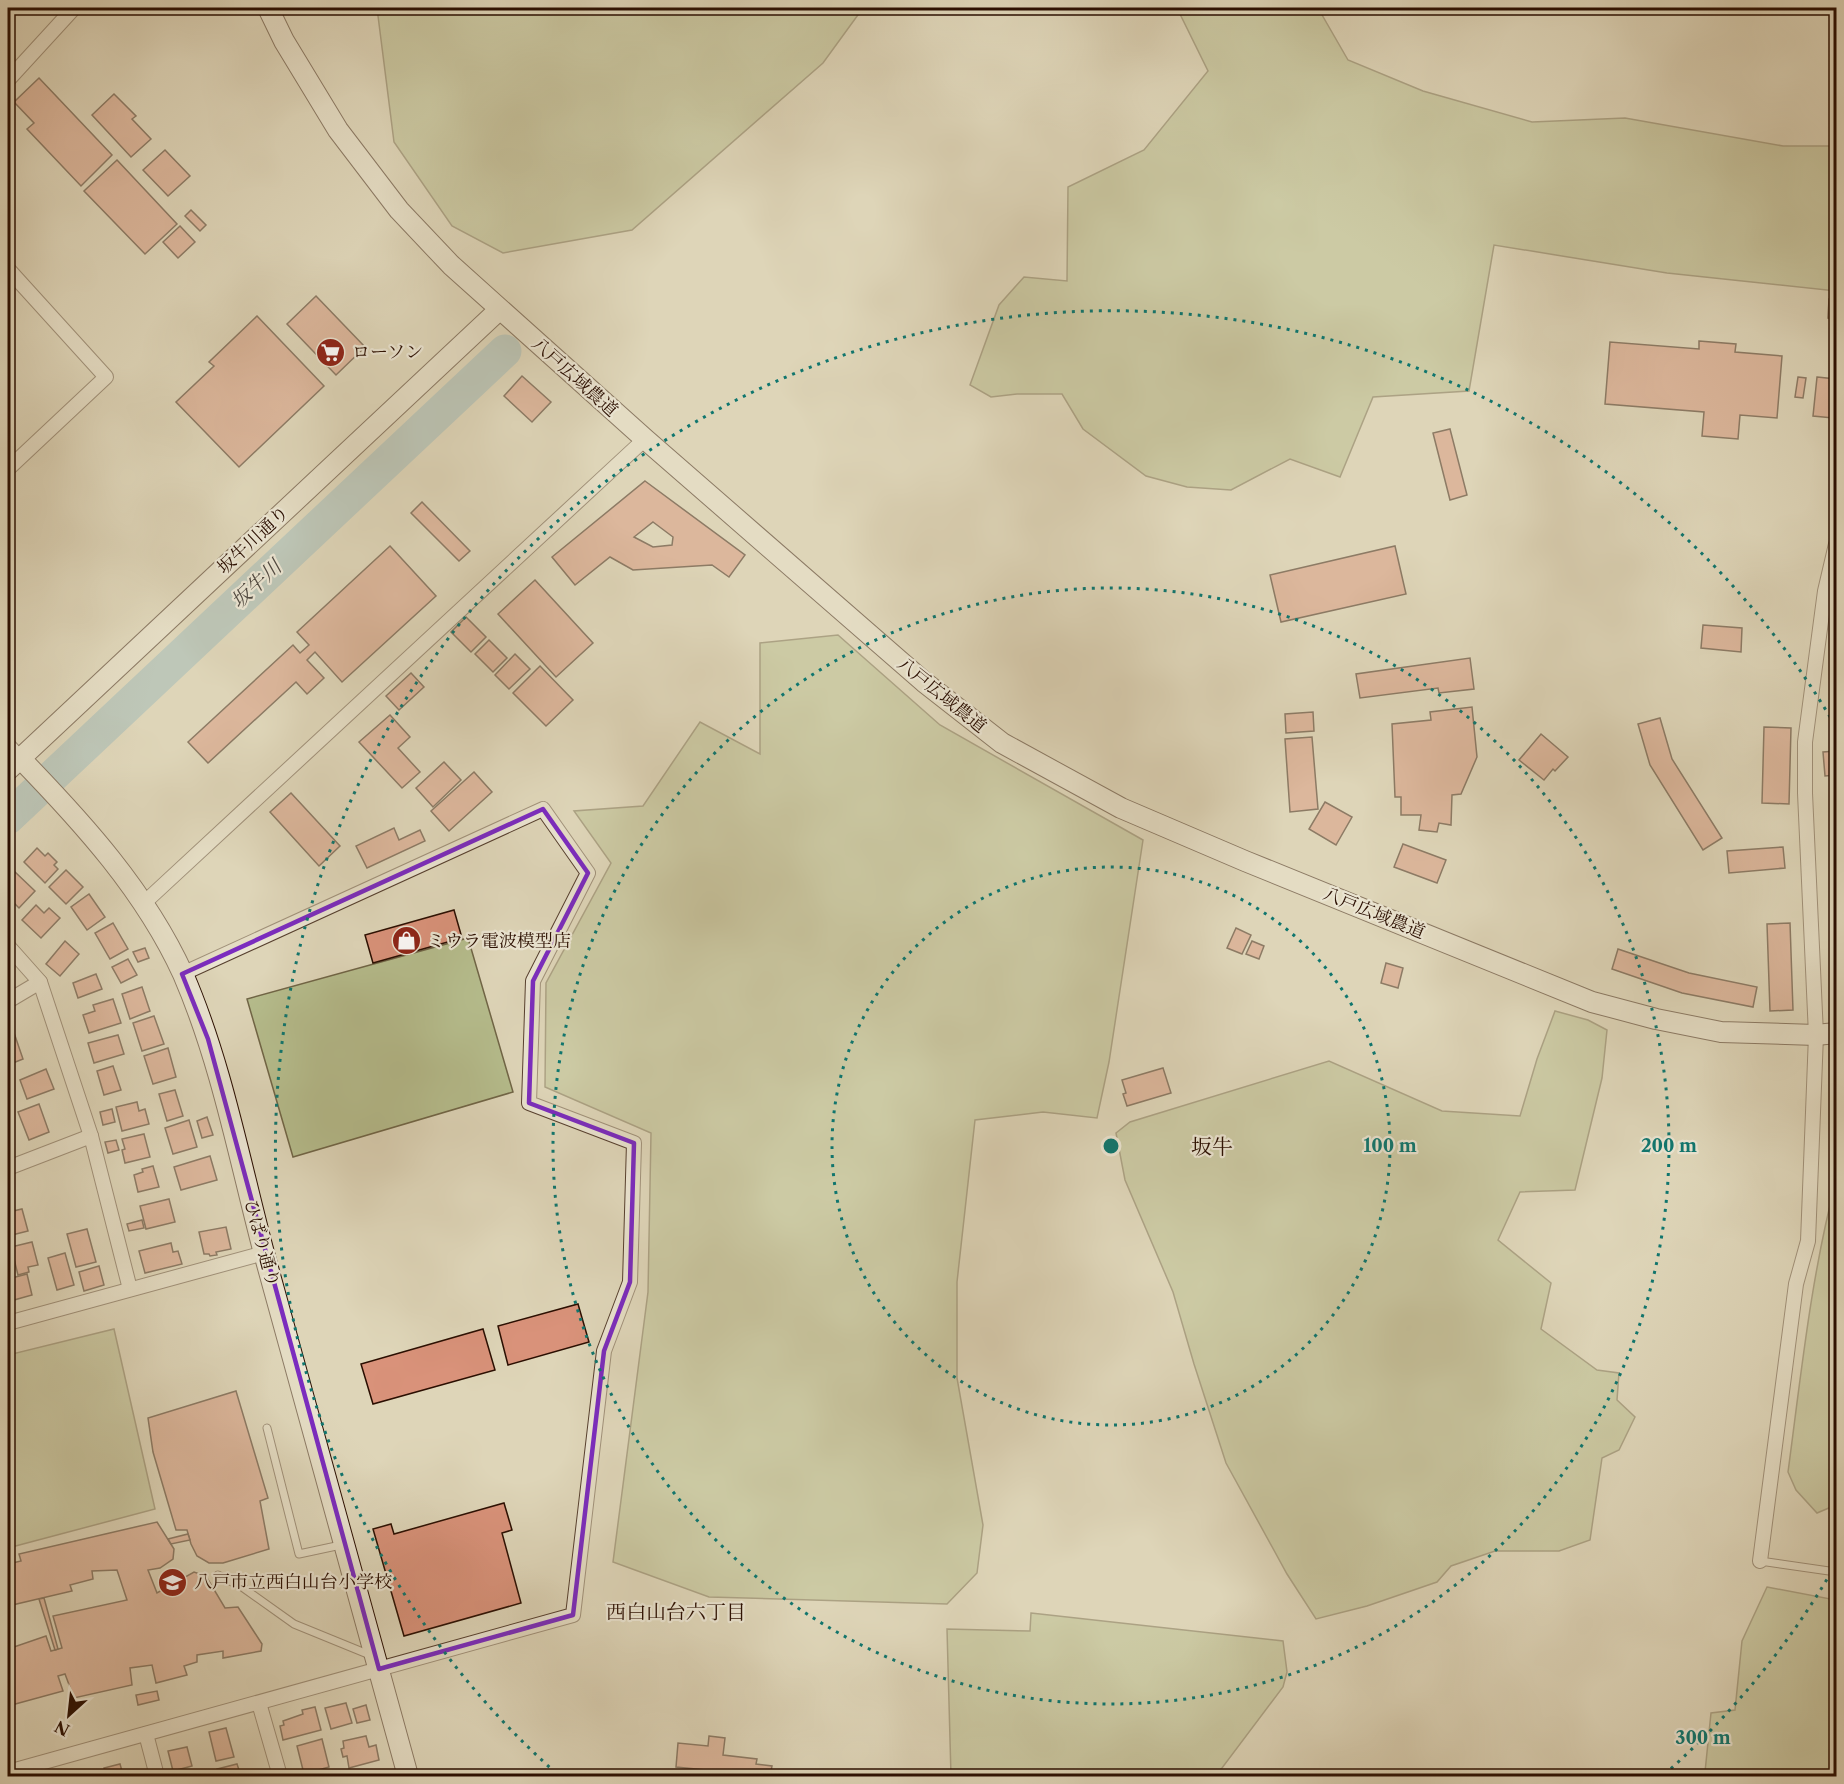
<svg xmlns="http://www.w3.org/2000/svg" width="1844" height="1784" font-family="'Libre Caslon Text','Noto Serif JP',serif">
  <rect width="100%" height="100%" fill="#ded5b8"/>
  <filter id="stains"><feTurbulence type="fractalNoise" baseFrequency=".00333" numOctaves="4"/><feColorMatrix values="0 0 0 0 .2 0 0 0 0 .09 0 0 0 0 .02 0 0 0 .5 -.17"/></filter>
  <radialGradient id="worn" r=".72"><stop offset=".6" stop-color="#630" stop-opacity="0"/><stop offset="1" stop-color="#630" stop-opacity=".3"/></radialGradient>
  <g fill="#b5bc8c" stroke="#706546" stroke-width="1.5">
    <polygon points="377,8 863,8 823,63 632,230 503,253 452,226 394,142"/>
    <polygon points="1177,8 1318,8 1348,60 1423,91 1532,122 1625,118 1783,146 1836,146 1836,291 1667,273 1494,245 1469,391 1373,397 1340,477 1290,459 1231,490 1187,487 1146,476 1083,429 1062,394 1017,394 991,397 970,385 999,305 1024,277 1067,281 1068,187 1144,150 1208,71"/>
    <polygon points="838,635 940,725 1143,840 1109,1062 1097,1118 1043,1112 975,1120 957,1282 957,1378 983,1525 977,1573 947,1604 709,1597 613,1562 648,1292 651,1133 545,1087 546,983 611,863 574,811 643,806 700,722 760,754 760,643"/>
    <polygon points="468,938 513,1092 293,1157 247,999"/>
    <polygon points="1555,1011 1588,1020 1607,1030 1602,1078 1575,1190 1520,1192 1498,1240 1551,1283 1541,1329 1597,1370 1619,1373 1617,1400 1635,1417 1619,1450 1602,1458 1590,1540 1559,1551 1495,1551 1451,1566 1437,1582 1367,1606 1316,1619 1287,1574 1226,1463 1194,1364 1173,1292 1125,1180 1116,1133 1130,1122 1329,1061 1442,1111 1520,1116 1537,1059"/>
    <path d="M1836,1181V1505L1817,1513L1796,1490L1788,1472C1801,1375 1811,1276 1836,1181Z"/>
    <polygon points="114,1329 155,1509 8,1548 8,1355"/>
    <polygon points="1767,1587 1836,1600 1836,1776 1659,1776 1705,1772 1711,1713 1735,1710 1742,1641"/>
    <polygon points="1031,1613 1283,1641 1287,1672 1283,1687 1222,1768 1212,1776 951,1776 947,1629 1030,1631"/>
  </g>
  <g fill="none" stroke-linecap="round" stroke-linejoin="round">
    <polyline stroke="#97b6b9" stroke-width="33" points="8,818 505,351"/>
  </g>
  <g fill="#d9927a" stroke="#2a0e01" stroke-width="1.5" fill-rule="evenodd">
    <polygon points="39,78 112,155 81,186 27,129 34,123 14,102"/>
    <polygon points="114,94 136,116 132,119 151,139 131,157 92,115"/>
    <polygon points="165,150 190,176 168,196 143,170"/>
    <polygon points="117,160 177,224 145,254 84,191"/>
    <polygon points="191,210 206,225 200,231 185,216"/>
    <polygon points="180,226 195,242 178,258 163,242"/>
    <polygon points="316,296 365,347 336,375 287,324"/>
    <polygon points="1829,299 1836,300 1836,319 1828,318"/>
    <polygon points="257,316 324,386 239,467 176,402 214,366 209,362"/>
    <polygon points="1699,341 1736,344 1735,352 1782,356 1777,418 1740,415 1738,439 1702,436 1704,412 1605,404 1610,342 1699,349"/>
    <polygon points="522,376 551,402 532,422 504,396"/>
    <polygon points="1798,377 1806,378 1803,398 1795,397"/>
    <polygon points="1817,377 1836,379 1833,418 1813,416"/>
    <polygon points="1450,429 1467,495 1450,500 1433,433"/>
    <path d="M645,481L745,555L729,577L712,565L633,570L610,557L575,585L552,557ZM653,522L673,537L672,545L653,547L634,537Z"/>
    <polygon points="422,502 470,551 459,561 411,513"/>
    <polygon points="390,546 436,596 342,682 315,652 307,660 324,678 307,694 296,682 208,763 188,742 293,645 300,653 309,645 297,632"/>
    <polygon points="1395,546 1406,594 1281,622 1270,575"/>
    <polygon points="535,580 593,643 556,677 498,614"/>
    <polygon points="466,617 486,637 471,652 451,632"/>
    <polygon points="1703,625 1742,628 1741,652 1701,648"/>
    <polygon points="489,640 507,658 493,672 475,654"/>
    <polygon points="515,654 530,669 509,689 495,675"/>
    <polygon points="1470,658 1474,689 1439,693 1438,688 1360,698 1356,674"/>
    <polygon points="540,666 573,700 546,726 513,693"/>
    <polygon points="411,673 424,687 399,710 386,696"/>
    <polygon points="1472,707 1477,757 1461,794 1452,795 1451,825 1439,823 1437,832 1419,830 1421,815 1401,815 1401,797 1395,797 1392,724 1431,720 1430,712"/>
    <polygon points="1313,712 1314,731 1286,733 1285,714"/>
    <polygon points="390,715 410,737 398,748 420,772 402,788 359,742"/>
    <polygon points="1660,718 1672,759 1722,838 1703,850 1650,765 1638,724"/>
    <polygon points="1764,727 1791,728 1789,804 1762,803"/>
    <polygon points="1541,734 1568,757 1555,771 1553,769 1544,780 1519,760"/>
    <polygon points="1312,737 1318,809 1290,812 1285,739"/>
    <polygon points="1836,751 1836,775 1825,776 1823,752"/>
    <polygon points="444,762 461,780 433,807 416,788"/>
    <polygon points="474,772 492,792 449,831 431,811"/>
    <polygon points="291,793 340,846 319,866 270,812"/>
    <polygon points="1325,802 1352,817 1336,845 1309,829"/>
    <polygon points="394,828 399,840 420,830 425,841 367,868 356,846"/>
    <polygon points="1403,844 1446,860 1437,883 1394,867"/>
    <polygon points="1783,847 1785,868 1729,873 1727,851"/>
    <polygon points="37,848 45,856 48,853 57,862 54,865 58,869 45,883 24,862"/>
    <rect x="1830" y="867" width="6" height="29"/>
    <polygon points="66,870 83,887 66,904 49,887"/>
    <polygon points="14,871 35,891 19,908 9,898 8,900 8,878"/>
    <polygon points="89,894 105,917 87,930 71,907"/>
    <polygon points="36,905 44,913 49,908 60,918 41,938 22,920"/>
    <polygon points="454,910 462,938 373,963 365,935"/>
    <polygon points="113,923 128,949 110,959 95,933"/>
    <polygon points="1790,923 1793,1010 1770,1011 1767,924"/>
    <polygon points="1236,928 1251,935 1242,954 1227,948"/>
    <polygon points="65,941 79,954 60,976 46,964"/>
    <polygon points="1252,941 1264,946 1259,959 1246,954"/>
    <polygon points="145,948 149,958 138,962 133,952"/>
    <polygon points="1618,949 1689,973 1757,987 1753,1007 1682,993 1612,969"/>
    <polygon points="128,959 137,975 121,983 112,967"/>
    <polygon points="1386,963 1403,968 1398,988 1381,983"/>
    <polygon points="96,974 102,989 78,998 73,983"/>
    <polygon points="142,987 150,1011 130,1019 122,994"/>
    <polygon points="113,999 121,1023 89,1033 83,1015 95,1011 93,1005"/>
    <polygon points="154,1016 164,1044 142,1051 133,1023"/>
    <polygon points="11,1024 23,1059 8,1065 8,1025"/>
    <polygon points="118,1035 124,1054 94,1063 88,1043"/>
    <polygon points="168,1048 176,1077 153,1084 144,1056"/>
    <polygon points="113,1066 121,1090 104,1095 97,1071"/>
    <polygon points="1163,1068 1171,1093 1127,1106 1123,1094 1126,1093 1122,1080"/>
    <polygon points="46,1069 54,1089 27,1099 20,1080"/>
    <polygon points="175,1090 183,1116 167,1121 159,1094"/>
    <polygon points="137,1102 139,1111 145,1109 149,1124 122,1131 116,1107"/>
    <polygon points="39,1104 49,1132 29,1140 18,1112"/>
    <polygon points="112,1109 115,1122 103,1125 100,1112"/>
    <polygon points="207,1117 213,1135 202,1138 197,1121"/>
    <polygon points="189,1120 197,1147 173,1154 165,1128"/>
    <polygon points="144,1134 150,1157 125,1163 122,1150 125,1149 122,1139"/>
    <polygon points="116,1140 119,1150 108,1153 105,1142"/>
    <polygon points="210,1156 217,1180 181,1190 174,1167"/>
    <polygon points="153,1166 159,1187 138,1192 134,1175 143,1172 142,1169"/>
    <polygon points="169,1199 175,1222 146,1229 140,1206"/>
    <polygon points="8,1205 11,1205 13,1211 22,1209 28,1231 8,1236"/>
    <polygon points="142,1220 144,1228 129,1231 127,1224"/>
    <polygon points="226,1227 231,1249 216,1252 217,1255 210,1256 209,1254 204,1254 199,1232"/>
    <polygon points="87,1229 96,1262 76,1267 67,1234"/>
    <polygon points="32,1242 38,1265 28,1267 29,1272 18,1275 11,1247"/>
    <polygon points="171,1243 173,1252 178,1251 182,1264 145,1273 139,1251"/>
    <polygon points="65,1253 74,1285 57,1290 48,1258"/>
    <polygon points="99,1266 104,1285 84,1291 79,1272"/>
    <polygon points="27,1274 32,1295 14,1300 8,1279"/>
    <polygon points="578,1304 589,1342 508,1365 498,1326"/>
    <polygon points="483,1329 495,1370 373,1404 361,1364"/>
    <polygon points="236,1391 268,1498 260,1501 269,1549 223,1563 209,1563 197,1556 191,1544 187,1530 176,1530 153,1452 148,1418"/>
    <polygon points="504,1503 512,1530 502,1533 521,1603 404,1636 373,1529 391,1524 394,1534"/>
    <polygon points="157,1522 174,1549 173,1559 160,1568 148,1570 157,1593 194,1572 206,1576 225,1608 238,1607 262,1644 261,1651 223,1658 223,1651 197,1655 197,1662 184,1666 187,1675 156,1683 152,1665 130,1668 132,1685 74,1698 65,1674 58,1676 63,1691 8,1706 8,1649 46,1636 51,1651 62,1648 53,1616 127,1600 117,1570 92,1571 93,1579 70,1585 72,1591 8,1606 8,1564 21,1561 19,1554"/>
    <polygon points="188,1534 190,1540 171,1544 168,1539"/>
    <polygon points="44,1598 58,1649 55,1650 39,1599"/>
    <polygon points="157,1691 159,1700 138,1705 136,1695"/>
    <polygon points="346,1703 352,1723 331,1729 325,1708"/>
    <polygon points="366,1705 370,1720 357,1723 353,1709"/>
    <polygon points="315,1707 321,1730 283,1740 280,1726 284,1725 283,1721 303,1714 302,1710"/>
    <polygon points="226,1728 234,1757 216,1761 209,1732"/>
    <polygon points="366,1736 369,1747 376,1745 379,1760 349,1768 347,1756 343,1757 341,1749 344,1748 343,1741"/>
    <polygon points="709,1736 725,1738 723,1755 757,1759 756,1764 772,1766 770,1776 704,1776 705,1770 676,1767 678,1743 708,1746"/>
    <polygon points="322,1739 329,1767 304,1774 297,1746"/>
    <polygon points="187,1747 192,1766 173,1771 168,1751"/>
    <polygon points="120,1764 122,1771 126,1771 127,1776 106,1776 104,1768"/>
    <polygon points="237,1764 241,1776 219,1776 217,1769"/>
  </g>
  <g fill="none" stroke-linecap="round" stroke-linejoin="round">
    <defs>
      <g id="lane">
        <polyline points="267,1428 299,1554 341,1545"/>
        <polyline points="1760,1561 1836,1572"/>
        <polyline points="218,1575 242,1587 294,1624 370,1655"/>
      </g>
      <g id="street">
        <polyline points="8,80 74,8"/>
        <polyline points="8,269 106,377 8,469"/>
        <polyline points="8,745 20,758"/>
        <polyline points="144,903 645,439"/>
        <polyline points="8,946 40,982 91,1136 130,1289"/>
        <polyline points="8,1001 40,982"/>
        <polyline points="8,1168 91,1136"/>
        <polyline points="8,1323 264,1253"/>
        <polyline points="1760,1561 1796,1284 1808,1241 1816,1035 1805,793 1805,742 1825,591 1836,544"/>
        <polyline points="259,1703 280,1776"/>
        <polyline points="146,1734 157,1776"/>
        <polyline points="8,1772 573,1615 604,1351 630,1282 634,1143 529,1103 533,981 588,873 543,809 182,974"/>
      </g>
      <g id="secondary">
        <polyline points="268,8 284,41 338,130 399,210 451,265 645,439 924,682 1002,743 1121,808 1245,861 1592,1002 1656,1019 1721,1032 1816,1035 1836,1033"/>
        <path d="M20,758C83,823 145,891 183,974C222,1064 240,1163 265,1257C312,1430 360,1603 408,1776"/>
        <polyline points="8,770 499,310"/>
      </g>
    </defs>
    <use href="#lane" stroke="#57402f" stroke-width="9"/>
    <use href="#street" stroke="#57402f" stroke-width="16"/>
    <use href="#secondary" stroke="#2a0e01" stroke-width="22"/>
    <use href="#lane" stroke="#eae4d1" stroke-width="7"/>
    <use href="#street" stroke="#eae4d1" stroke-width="14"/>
    <use href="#secondary" stroke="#eae4d1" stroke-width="20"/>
  </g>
  <path d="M0 0H1844V1784H0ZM543,809L588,873L533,981L529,1103L634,1143L630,1282L604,1351L573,1615L379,1669L208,1039L182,974Z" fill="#ded5b8" fill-opacity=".55" fill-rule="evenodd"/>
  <path fill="none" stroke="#7b2cbf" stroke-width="4.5" stroke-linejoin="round" d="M543,809L588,873L533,981L529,1103L634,1143L630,1282L604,1351L573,1615L379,1669L208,1039L182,974Z"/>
  <g fill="none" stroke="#0f766e" stroke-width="3" stroke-dasharray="3 6">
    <circle cx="1111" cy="1146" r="279"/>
    <circle cx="1111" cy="1146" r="558"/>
    <path d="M1836 1564A837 837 0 0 1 1666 1773M556 1773A837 837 0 1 1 1836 727"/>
  </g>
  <defs>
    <symbol id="supermarket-disc" viewBox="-11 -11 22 22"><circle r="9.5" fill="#8f2418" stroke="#eae4d1"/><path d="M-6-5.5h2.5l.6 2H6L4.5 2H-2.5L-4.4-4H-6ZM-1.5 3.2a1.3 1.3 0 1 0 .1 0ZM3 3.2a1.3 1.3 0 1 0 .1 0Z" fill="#fff"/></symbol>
    <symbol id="shop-disc" viewBox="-11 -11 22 22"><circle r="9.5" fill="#8f2418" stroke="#eae4d1"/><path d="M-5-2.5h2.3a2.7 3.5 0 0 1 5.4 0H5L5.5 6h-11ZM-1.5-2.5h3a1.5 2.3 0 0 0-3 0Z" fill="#fff"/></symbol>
    <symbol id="school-disc" viewBox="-11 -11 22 22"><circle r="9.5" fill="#8f2418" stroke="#eae4d1"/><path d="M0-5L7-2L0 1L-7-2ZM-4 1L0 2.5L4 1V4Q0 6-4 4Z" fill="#fff"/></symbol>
  </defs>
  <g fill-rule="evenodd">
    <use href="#supermarket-disc" x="314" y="336" width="33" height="33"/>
    <use href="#shop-disc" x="390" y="924" width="33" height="33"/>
    <use href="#school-disc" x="156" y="1566" width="33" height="33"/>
  </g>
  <g text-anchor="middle" stroke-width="4.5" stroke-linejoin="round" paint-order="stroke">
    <g font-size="18" fill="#2a0e01" stroke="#eae4d1" text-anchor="start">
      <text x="352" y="358">ローソン</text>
      <text x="427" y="947">ミウラ電波模型店</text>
      <text x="194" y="1588">八戸市立西白山台小学校</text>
    </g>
    <g font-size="18" fill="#2a0e01" stroke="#eae4d1">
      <text transform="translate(575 377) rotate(42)" y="6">八戸広域農道</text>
      <text transform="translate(253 540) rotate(-43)" y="6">坂牛川通り</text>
      <text transform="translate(942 695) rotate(39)" y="6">八戸広域農道</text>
      <text transform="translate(1374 913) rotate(22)" y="6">八戸広域農道</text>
      <text transform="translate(262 1243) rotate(75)" y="6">ひばり通り</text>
    </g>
    <g font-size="20" font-style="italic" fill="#504941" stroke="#eae4d1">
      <text transform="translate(256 584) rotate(-43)" y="7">坂牛川</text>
    </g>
    <g font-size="20" fill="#2a0e01" stroke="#eae4d1">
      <text x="676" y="1619">西白山台六丁目</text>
    </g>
    <g font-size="21" fill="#2a0e01" stroke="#eae4d1">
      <text x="1212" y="1154">坂牛</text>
    </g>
  </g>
  <circle cx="1111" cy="1146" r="9" fill="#0f766e" stroke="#eae4d1" stroke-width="3"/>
  <g font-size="18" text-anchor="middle" font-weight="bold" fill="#0f766e" stroke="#eae4d1" stroke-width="4.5" stroke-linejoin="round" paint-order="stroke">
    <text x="1390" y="1152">100 m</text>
    <text x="1669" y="1152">200 m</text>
    <text x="1703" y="1744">300 m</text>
  </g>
  <rect width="1844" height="1784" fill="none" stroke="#ded5b8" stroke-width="30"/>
  <rect x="9" y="9" width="1826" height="1766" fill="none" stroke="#2a0e01" stroke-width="3"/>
  <rect x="15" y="15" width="1814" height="1754" fill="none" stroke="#2a0e01" stroke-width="1.5"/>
  <g transform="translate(69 1715) rotate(207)" stroke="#eae4d1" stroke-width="4.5" paint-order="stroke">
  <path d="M0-4.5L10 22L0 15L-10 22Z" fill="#2a0e01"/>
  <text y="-9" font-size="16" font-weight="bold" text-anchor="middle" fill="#2a0e01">N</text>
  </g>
  <rect width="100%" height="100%" filter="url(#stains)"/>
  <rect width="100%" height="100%" fill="url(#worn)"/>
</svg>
